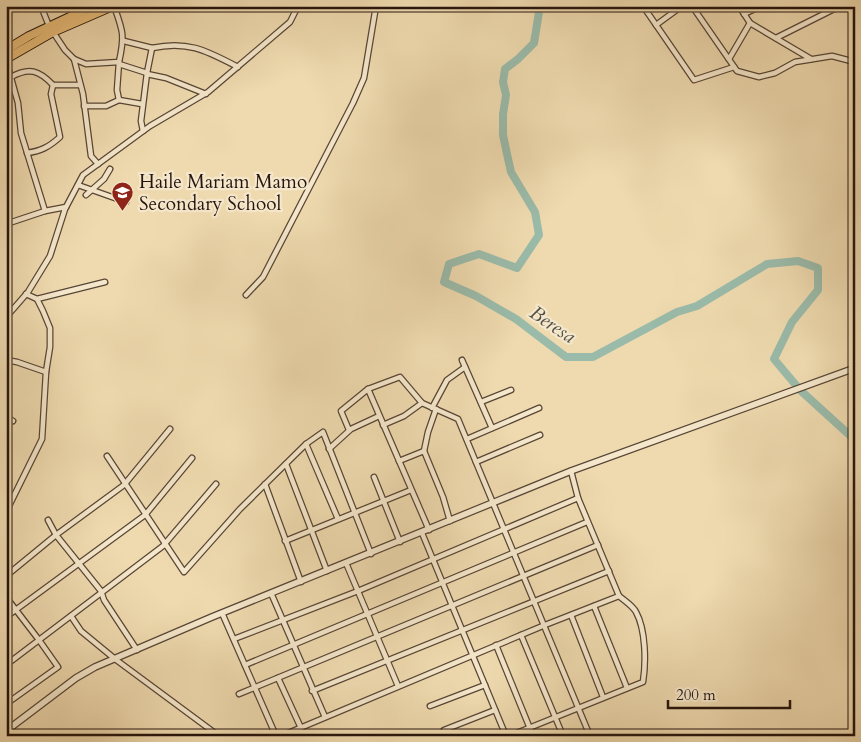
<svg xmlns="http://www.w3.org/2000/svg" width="861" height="742" font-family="Cardo,serif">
  <rect width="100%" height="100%" fill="#efdaaf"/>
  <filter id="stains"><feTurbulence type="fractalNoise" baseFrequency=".004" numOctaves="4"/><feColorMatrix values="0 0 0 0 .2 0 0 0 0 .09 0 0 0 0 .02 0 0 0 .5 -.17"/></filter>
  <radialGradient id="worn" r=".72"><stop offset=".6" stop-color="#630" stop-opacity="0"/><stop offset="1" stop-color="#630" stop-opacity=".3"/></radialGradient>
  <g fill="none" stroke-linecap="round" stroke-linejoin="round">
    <polyline stroke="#9abbaa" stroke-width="8" points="540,6 534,43 518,59 505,69 503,82 506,95 503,114 503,135 507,154 511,172 535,212 539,235 517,268 479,254 449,264 444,282 476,296 516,319 566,357 593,357 677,312 697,306 767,264 798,261 818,268 818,290 792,322 774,359 800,390 855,440"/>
    <defs>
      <g id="minor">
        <polyline points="41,6 49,26"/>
        <polyline points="643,6 694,80 734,67"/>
        <polyline points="692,6 737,71 759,77 775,73 795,62 832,56 855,62"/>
        <polyline points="739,6 750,23 811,59"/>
        <polyline points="744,14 761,6"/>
        <polyline points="656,25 682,6"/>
        <polyline points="53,32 65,50 74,59 83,94 91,156 98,164"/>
        <polyline points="776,38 840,6"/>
        <path d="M152,48C188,40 207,51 238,67"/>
        <path d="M74,59L86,64L119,62C125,35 123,31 114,6"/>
        <polyline points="729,59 750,23"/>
        <polyline points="6,60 18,103 21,133 45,211 66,207"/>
        <polyline points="119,64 147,73 152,48 124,41"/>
        <polyline points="147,74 166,78 206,94"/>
        <path d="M11,77C29,67 39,70 53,85H80"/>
        <polyline points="119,100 142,104"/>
        <polyline points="84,106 106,106 119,100 117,90 119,62"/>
        <polyline points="143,131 141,121 147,73"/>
        <path d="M27,153C41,151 49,147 60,137L51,94L53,85"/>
        <polyline points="78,185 126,202"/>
        <polyline points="86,195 104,179 110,169"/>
        <polyline points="6,224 45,211"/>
        <polyline points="26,294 37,299 105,282"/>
        <polyline points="246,295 263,277 353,103 364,78 376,6"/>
        <polyline points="8,315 28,292 50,256 65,209 83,175 150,126 208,92 290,22 298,6"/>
        <polyline points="6,360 17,362 46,372"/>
        <polyline points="462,360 492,428"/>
        <polyline points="481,402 511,390"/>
        <polyline points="432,408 447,380 465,367"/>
        <polyline points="6,417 13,421"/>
        <polyline points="383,425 404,416 422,403"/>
        <polyline points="349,430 341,411 368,389"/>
        <polyline points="467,439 539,408"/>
        <polyline points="329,449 351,429 379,416"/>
        <polyline points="424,451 428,432 436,409"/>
        <polyline points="107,456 184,572 240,509 306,444"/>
        <polyline points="399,461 424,451 443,497 450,521"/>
        <polyline points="476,462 540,435"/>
        <polyline points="286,464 327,571"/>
        <polyline points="374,477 400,542"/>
        <polyline points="265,484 301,582"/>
        <polyline points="6,512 42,439 46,372 50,347 50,328 43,311 37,299"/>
        <polyline points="338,519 306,444 323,432 371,554"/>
        <polyline points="48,520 56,535 101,591 104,600 137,650"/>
        <polyline points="429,530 368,389 400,377 422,403 458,419 590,736"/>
        <polyline points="422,533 506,736"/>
        <polyline points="285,541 411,490"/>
        <polyline points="346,563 398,686"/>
        <polyline points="6,576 56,535 124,485 170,429"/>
        <polyline points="271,593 325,717"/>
        <polyline points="6,597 39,640 58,667 6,704"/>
        <polyline points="594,606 627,688"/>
        <polyline points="222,613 276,736"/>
        <polyline points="571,615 603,697"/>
        <polyline points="71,616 81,631 115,659 219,736"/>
        <polyline points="6,617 145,515 192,458"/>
        <polyline points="521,635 563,736"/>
        <polyline points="234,639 358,591 578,498"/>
        <polyline points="496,645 533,736"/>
        <polyline points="6,665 163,546 216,484"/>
        <polyline points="245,665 587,522"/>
        <polyline points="278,678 301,728"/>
        <polyline points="312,691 609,571"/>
        <polyline points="239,694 598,545"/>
        <polyline points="430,706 485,685"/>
        <polyline points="444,730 495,710"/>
        <polyline points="281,736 545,625 619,596 578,498 571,471"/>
        <path d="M509,736L643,682C646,663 646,630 636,612C633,606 625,601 619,596"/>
        <polyline points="665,736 668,735"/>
      </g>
      <g id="tertiary">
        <polyline points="6,308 8,312 6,320"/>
        <polyline points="6,731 76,678 95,667 212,617 571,471 855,368"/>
      </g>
      <g id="trunk">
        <polyline points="6,50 29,36 93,6"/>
        <polyline points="6,59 53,32 113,6"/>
      </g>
    </defs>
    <use href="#minor" stroke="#584636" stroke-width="7"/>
    <use href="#tertiary" stroke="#584636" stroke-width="8"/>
    <use href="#trunk" stroke="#26150e" stroke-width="10"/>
    <use href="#minor" stroke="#f5e7cb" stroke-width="4.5"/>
    <use href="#tertiary" stroke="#f5e7cb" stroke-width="5.5"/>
    <use href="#trunk" stroke="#e8bd78" stroke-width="8"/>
  </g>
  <defs>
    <symbol id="school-pin" viewBox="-11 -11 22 30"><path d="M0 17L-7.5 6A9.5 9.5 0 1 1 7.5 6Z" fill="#8f2418" stroke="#f5e7cb"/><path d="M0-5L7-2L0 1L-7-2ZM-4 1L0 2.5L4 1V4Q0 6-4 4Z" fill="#fff"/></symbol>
  </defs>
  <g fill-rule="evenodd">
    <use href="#school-pin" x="110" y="180" width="25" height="34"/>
  </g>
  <g text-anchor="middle" stroke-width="4.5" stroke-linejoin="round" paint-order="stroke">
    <g font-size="19" fill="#26150e" stroke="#f5e7cb" text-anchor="start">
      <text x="139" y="188">Haile Mariam Mamo<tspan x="139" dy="22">Secondary School</tspan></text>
    </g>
    <g font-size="20" font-style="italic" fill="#4f4f45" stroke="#f5e7cb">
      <text transform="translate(553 324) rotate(34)" y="7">Beresa</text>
    </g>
  </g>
  <rect width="861" height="742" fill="none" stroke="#efdaaf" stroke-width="25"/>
  <rect x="8" y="8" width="846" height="727" fill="none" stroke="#26150e" stroke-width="2.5"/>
  <rect x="12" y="12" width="836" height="717" fill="none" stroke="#26150e"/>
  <path d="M668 700v8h122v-8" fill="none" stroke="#26150e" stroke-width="2.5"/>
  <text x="676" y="700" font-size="15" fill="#26150e" stroke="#f5e7cb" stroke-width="4" paint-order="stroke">200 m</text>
  <rect width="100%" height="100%" filter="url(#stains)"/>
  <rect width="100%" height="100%" fill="url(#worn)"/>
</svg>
